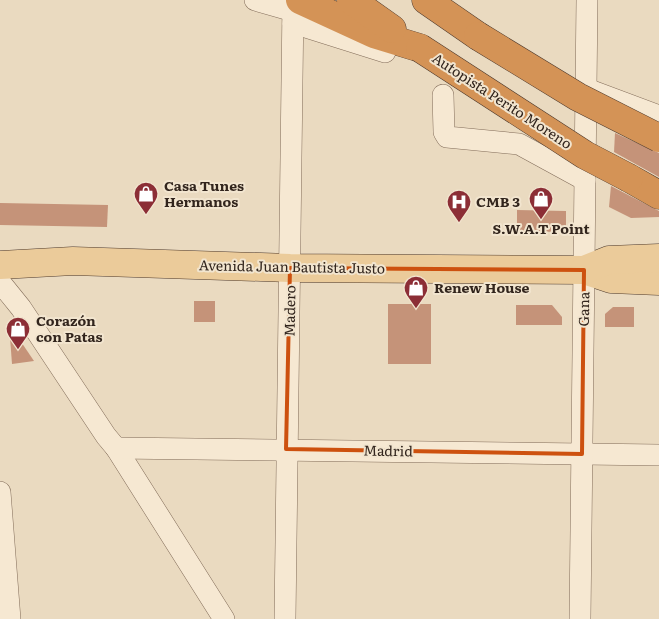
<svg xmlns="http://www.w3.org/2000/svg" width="659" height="619" font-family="Literata,serif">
  <rect width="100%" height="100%" fill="#eadac0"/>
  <g fill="#c59379">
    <polygon points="615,133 659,153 659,177 614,152"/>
    <polygon points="611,186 659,211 659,217 631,218 609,207"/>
    <polygon points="0,203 108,205 107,227 0,225"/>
    <polygon points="517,210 566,211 566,228 561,232 517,231"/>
    <rect x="194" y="301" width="21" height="21"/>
    <rect x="388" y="304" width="43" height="60"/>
    <polygon points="516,305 552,305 562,317 562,325 516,325"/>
    <polygon points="613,307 634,307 634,327 605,327 605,314"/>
    <polygon points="9,324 34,361 12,364"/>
  </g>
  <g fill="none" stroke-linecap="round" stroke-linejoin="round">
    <defs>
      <g id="minor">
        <polyline points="255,0 293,11"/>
        <polyline points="293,23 385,52"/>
        <polyline points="587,89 659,116"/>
        <polyline points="443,95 444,132 447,137 519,144 585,180"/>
        <polyline points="0,282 21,308 106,436 116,448 224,619"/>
        <polyline points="116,448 659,455"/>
        <polyline points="0,492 10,619"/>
        <polyline points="285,619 293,4"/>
        <polyline points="580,619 587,0"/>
      </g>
      <g id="major">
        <polyline points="0,265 73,261 290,268 584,270 611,279 659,281"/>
        <polyline points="584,270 609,260 659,258"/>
      </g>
      <g id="highway">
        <polyline points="300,0 374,34 420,48"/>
        <polyline points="351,0 392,29"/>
        <polyline points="426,0 478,36"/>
        <polyline points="629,178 659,195"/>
      </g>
    </defs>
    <use href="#minor" stroke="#826c59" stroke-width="22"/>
    <use href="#major" stroke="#4f3b2e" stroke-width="29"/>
    <use href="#highway" stroke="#4f3b2e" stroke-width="29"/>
    <use href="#minor" stroke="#f6e8d2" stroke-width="21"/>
    <use href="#major" stroke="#ebcb9a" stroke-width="28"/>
    <use href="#highway" stroke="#d49356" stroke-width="28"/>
    <defs>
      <g id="highway-bridge">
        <polyline points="478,36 578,97 659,138"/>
        <polyline points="420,48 585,155 629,178"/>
      </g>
    </defs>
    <use href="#highway-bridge" stroke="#4f3b2e" stroke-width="29" stroke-linecap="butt"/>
    <use href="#highway-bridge" stroke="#d49356" stroke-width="28"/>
  </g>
  <path fill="none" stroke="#cd510f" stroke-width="4" stroke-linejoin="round" d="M290,268L584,270L582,454L286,449Z"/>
  <defs>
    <symbol id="shop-pin" viewBox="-11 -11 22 30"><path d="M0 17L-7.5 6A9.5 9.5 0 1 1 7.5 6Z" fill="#8c2e36" stroke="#f2e5cf"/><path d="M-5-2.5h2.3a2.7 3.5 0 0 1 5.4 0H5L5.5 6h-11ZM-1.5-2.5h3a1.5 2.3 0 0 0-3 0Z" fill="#fff"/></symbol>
    <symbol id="hospital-pin" viewBox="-11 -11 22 30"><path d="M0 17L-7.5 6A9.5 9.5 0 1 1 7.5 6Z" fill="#8c2e36" stroke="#f2e5cf"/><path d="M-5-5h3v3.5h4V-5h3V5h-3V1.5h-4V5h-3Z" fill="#fff"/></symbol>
  </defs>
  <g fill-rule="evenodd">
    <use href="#shop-pin" x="132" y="180" width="28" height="38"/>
    <use href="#shop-pin" x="527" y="185" width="28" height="38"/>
    <use href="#hospital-pin" x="445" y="188" width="28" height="38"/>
    <use href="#shop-pin" x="402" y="274" width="28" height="38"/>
    <use href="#shop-pin" x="4" y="315" width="28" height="38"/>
  </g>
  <g text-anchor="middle" stroke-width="4" stroke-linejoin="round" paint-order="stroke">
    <g font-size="14" fill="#32251d" stroke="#f2e5cf">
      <text transform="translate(502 101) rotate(33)" y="5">Autopista Perito Moreno</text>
      <text transform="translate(292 267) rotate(1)" y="5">Avenida Juan Bautista Justo</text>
      <text transform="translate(584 309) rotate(-89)" y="5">Gana</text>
      <text transform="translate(290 311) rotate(-89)" y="5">Madero</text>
      <text transform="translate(388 451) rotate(1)" y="5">Madrid</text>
    </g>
    <g font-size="14" font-weight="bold" fill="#32251d" stroke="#f2e5cf" text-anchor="start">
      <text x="164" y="191">Casa Tunes<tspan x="164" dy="16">Hermanos</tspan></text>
      <text x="476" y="207">CMB 3</text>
      <text x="541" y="234" text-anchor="middle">S.W.A.T Point</text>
      <text x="434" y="293">Renew House</text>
      <text x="36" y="326">Corazón<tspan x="36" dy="16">con Patas</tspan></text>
    </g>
  </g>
</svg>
